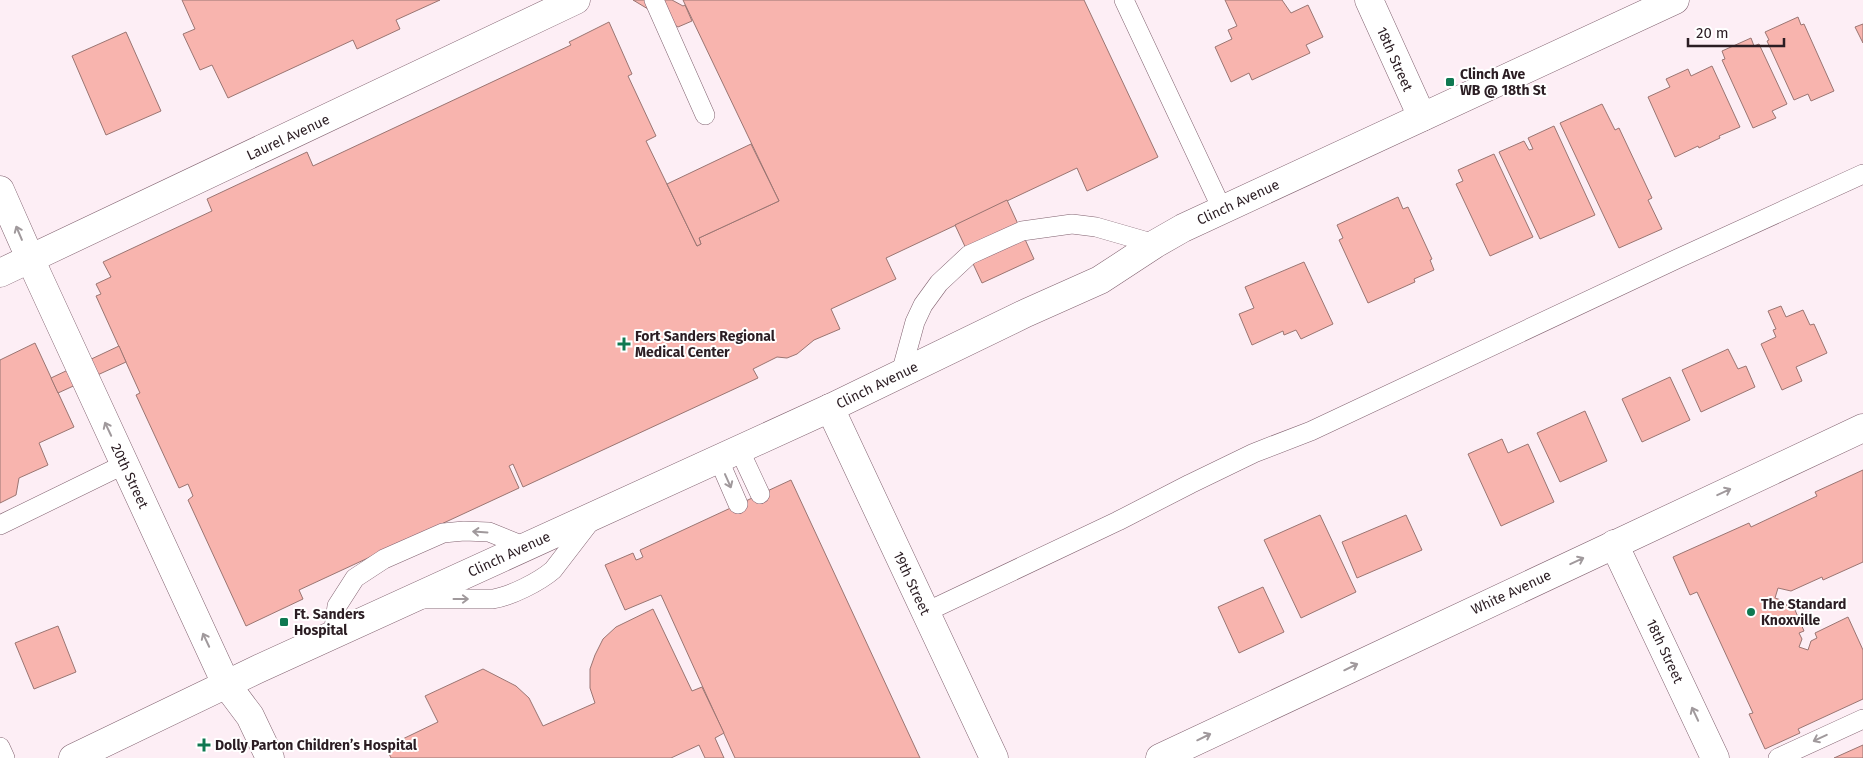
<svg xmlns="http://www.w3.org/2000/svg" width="1863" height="758" font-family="'Fira Sans',sans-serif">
  <rect width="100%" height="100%" fill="#fdeef5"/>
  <g fill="#f8b4ae" stroke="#9a7572">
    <polygon points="182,0 440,0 396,20 400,29 357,49 353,40 228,98 212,65 200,70 183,34 195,29"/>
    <polygon points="633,0 672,0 683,6 685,5 692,21 678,27"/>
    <polygon points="683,0 1084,0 1158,157 1087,191 1077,168 886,258 896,279 831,309 840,329 814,340 797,354 787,358 777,357 753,369 758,378 523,487 513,464 509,466 519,488 299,590 303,599 246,626 188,500 193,496 188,484 179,488 136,395 140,393 96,296 101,294 96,284 111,277 103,262 212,211 207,199 307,152 313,166 571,45 569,42 609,22 632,74 628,76 656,136 646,141 697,246 701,244 699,238 779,201"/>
    <polygon points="1225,0 1282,0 1291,13 1308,5 1323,37 1306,45 1310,53 1252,80 1249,73 1231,82 1215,47 1232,39 1228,30 1237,26"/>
    <polygon points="1798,17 1801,25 1804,24 1834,91 1811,101 1808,94 1794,100 1767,41 1769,40 1765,32"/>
    <polygon points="1863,24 1863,43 1855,27"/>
    <polygon points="126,32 161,111 106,135 72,56"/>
    <polygon points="1751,38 1754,46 1759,44 1787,104 1772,111 1776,118 1753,128 1722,60 1725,59 1722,51"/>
    <polygon points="1712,66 1740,127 1719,136 1720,138 1699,148 1698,146 1675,157 1648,97 1670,87 1666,79 1688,69 1691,76"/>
    <polygon points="1602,104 1615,130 1619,128 1652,198 1648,200 1662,229 1619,248 1560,123"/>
    <polygon points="1554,126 1595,215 1540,239 1499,152 1524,141 1529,150 1533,149 1528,138"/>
    <polygon points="751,144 779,201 699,238 701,244 697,246 667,184"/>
    <polygon points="1494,154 1533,237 1490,256 1456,184 1463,181 1458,170"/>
    <polygon points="1398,197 1403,209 1408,207 1432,259 1430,260 1434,270 1414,279 1415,282 1368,303 1339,240 1343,238 1337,225"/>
    <polygon points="1007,200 1034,259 982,283 955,225"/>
    <polygon points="1304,262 1333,324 1301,339 1296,330 1284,335 1283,331 1252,345 1239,314 1254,308 1245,287"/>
    <polygon points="1781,306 1786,317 1803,310 1810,325 1814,324 1827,353 1796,367 1802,381 1782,390 1761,344 1776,337 1773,330 1776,329 1768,311"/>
    <polygon points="35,343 74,427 39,443 48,465 19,478 16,495 0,503 0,360"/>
    <polygon points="119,346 126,362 58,393 51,378"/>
    <polygon points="1728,349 1738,369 1746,366 1755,387 1701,412 1682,370"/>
    <polygon points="1670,377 1690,420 1642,442 1622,399"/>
    <polygon points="1585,411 1607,461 1560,482 1537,433"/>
    <polygon points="1502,439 1508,453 1528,444 1554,502 1501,526 1468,454"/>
    <polygon points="1863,470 1863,562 1823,580 1822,577 1791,591 1778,588 1775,598 1784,601 1787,606 1792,603 1804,631 1799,633 1802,639 1799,647 1808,650 1811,641 1817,638 1815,633 1848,617 1863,650 1863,699 1798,729 1800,733 1765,749 1749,714 1753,713 1697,592 1690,595 1673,557 1749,523 1751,527 1817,496 1815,492"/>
    <polygon points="791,480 920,758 735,758 661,595 625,610 605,565 633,553 636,560 639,559 643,557 640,550"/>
    <polygon points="1320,515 1356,592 1301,618 1264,540"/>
    <polygon points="1406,515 1422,550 1357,578 1342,542"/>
    <polygon points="1263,587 1284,632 1239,653 1218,607"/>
    <polygon points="653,609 692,691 702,687 724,733 715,738 724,758 705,758 699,745 671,758 391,758 386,747 438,722 425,696 483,669 516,686 529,698 543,726 595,703 590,688 590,669 595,655 603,639 616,627"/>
    <polygon points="58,626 76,672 34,689 15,643"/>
    <polygon points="1863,745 1863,758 1834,758"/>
  </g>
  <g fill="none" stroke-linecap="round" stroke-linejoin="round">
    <defs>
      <g id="lane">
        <polyline points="654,0 705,115"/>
        <polyline points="1124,0 1222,209"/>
        <polyline points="901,373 915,322 923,305 939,283 969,255 1022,231 1072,224 1096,227 1155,244"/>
        <polyline points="739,449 760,494"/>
        <polyline points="718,458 738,504"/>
        <polyline points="0,525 125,464"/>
        <path d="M421,599H493C511,596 539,582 553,570L593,518"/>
        <polyline points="926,612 1118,521 1190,484 1254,453 1311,431 1679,258 1863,174"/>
        <polyline points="333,635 337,606 355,578 384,559 443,533 464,531 489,532 526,547"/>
        <polyline points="0,747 5,758"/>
        <polyline points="1778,758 1863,719"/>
      </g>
      <g id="street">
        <polyline points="830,408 994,758"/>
        <polyline points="1614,544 1715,758"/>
        <polyline points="226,684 250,716 270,758"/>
      </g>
      <g id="secondary">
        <polyline points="1369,0 1422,117"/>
        <polyline points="0,190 38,276 226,684"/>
        <polyline points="0,273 576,0"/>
        <polyline points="73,758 256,670 830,408 1026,313 1100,280 1155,244 1183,228 1675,0"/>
        <polyline points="1160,758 1863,428"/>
      </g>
    </defs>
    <use href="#lane" stroke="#80616f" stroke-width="20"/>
    <use href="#street" stroke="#80616f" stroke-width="29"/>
    <use href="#secondary" stroke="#80616f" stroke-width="29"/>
    <use href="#lane" stroke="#fff" stroke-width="19"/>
    <use href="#street" stroke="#fff" stroke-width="28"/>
    <use href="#secondary" stroke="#fff" stroke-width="28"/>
  </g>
  <defs><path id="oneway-shaft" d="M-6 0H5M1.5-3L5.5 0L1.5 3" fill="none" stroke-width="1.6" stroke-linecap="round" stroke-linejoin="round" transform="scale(1.25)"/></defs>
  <g stroke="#a0999c">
    <use href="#oneway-shaft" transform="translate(19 233) rotate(-113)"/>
    <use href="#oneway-shaft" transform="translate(108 429) rotate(-115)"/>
    <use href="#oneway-shaft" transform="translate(728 481) rotate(66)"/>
    <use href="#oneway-shaft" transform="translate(1724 492) rotate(-25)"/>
    <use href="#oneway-shaft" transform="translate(480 532) rotate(-176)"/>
    <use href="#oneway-shaft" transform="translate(1577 561) rotate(-25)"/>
    <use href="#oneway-shaft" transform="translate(461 599)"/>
    <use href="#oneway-shaft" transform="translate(206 640) rotate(-115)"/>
    <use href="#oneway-shaft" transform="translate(1351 667) rotate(-26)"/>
    <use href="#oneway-shaft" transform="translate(1695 714) rotate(-115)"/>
    <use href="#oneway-shaft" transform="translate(1204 737) rotate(-26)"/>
    <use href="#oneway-shaft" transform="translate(1820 738) rotate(155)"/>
  </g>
  <g fill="#0f7851" stroke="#fff" stroke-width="2">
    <rect x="1445" y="77" width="10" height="10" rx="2.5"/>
    <path d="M621.5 336.5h5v5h5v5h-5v5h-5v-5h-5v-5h5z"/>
    <circle cx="1751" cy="612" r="5"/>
    <rect x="279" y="617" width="10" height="10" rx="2.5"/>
    <path d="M201.5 737.5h5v5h5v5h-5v5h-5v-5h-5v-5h5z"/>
  </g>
  <g text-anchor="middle" stroke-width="4" stroke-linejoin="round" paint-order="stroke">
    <g font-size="14" fill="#2b1d23" stroke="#fff">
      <text transform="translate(1395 59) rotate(66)" y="5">18th Street</text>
      <text transform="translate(288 137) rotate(-25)" y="5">Laurel Avenue</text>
      <text transform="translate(1238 202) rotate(-25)" y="5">Clinch Avenue</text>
      <text transform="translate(877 385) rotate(-26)" y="5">Clinch Avenue</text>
      <text transform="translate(130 476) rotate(65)" y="5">20th Street</text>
      <text transform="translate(509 554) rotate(-25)" y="5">Clinch Avenue</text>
      <text transform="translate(912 583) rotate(65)" y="5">19th Street</text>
      <text transform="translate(1511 592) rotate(-25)" y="5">White Avenue</text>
      <text transform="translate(1665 651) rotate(65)" y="5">18th Street</text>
    </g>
    <g font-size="14" font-weight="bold" fill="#2b1d23" stroke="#fff" text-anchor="start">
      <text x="1460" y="79">Clinch Ave<tspan x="1460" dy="16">WB @ 18th St</tspan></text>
      <text x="635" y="341">Fort Sanders Regional<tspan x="635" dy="16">Medical Center</tspan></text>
      <text x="1761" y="609">The Standard<tspan x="1761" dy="16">Knoxville</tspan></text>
      <text x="294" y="619">Ft. Sanders<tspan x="294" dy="16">Hospital</tspan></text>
      <text x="215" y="750">Dolly Parton Children’s Hospital</text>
    </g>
  </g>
  <path d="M1688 38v8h96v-8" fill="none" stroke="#2b1d23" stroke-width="2.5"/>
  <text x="1696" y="38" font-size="15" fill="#2b1d23" stroke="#ffffff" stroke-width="4" paint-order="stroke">20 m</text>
</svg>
